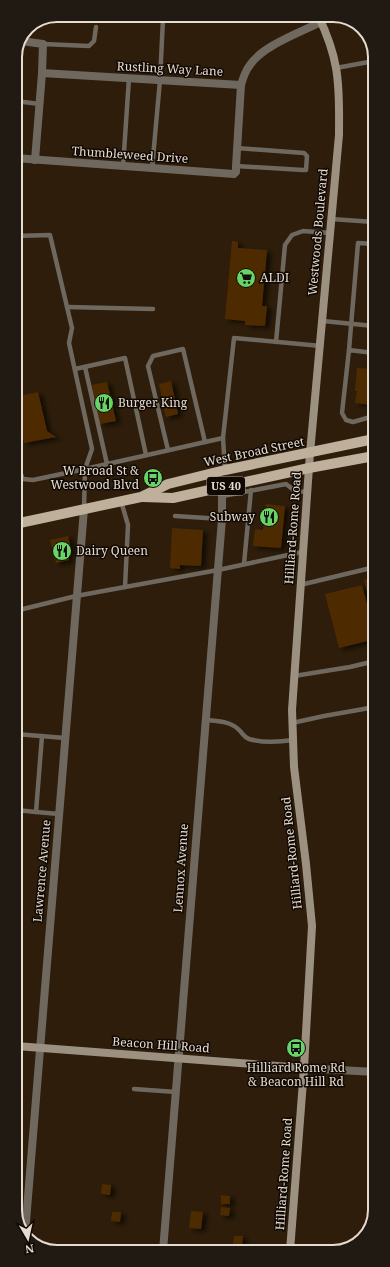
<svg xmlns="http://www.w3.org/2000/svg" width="390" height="1267" font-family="'Noto Serif',serif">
  <defs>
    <filter id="shadow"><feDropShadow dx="4.5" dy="2.5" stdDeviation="2" flood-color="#0009"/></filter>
  </defs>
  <rect width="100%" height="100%" fill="#2d1d0a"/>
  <g fill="#4e2c00" filter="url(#shadow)">
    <polygon points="232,241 238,242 238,248 267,250 262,306 267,306 265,326 245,325 245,321 225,319"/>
    <polygon points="357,368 371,369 370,390 373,390 371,405 355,403 357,391 355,391"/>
    <polygon points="171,381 178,414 166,417 161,399 162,398 159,384"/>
    <polygon points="107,382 116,421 100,424 92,385"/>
    <polygon points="38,392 47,431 56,437 24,443 15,405 15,397"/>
    <polygon points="266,504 285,506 281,548 253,546 255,529 263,530"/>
    <polygon points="172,528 203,530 201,566 180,565 180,569 170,568"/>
    <polygon points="68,536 71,549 71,552 68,553 69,560 56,563 50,540"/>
    <polygon points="375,577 375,616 374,616 364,580"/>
    <polygon points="362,585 375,635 375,639 339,648 325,594"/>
    <polygon points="102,1184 111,1185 110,1195 101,1194"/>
    <polygon points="221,1195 230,1196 230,1204 221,1204"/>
    <polygon points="221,1207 230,1208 229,1216 220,1215"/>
    <polygon points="191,1211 203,1212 201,1229 189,1228"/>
    <polygon points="112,1212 121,1212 120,1222 111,1221"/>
    <polygon points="234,1236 243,1236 242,1245 233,1244"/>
  </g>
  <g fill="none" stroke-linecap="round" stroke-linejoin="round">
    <g stroke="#6f685e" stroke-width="4.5">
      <polyline points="43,44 89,46 94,41 96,27"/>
      <polyline points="336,68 374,61"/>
      <polyline points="15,101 40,104"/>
      <polyline points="236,166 303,170 306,170 307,156 304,153 237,148"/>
      <polyline points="123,167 129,78"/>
      <polyline points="152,169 160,80 163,19"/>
      <polyline points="331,219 374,222"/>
      <polyline points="15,236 50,235 72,328 69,343 92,449 85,469 33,480 23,479 15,460"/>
      <polyline points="67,307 153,309"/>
      <polyline points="323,321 374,326"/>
      <polyline points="276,342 285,245 292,235 303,231 330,233"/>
      <polyline points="349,350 358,243 374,244"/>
      <polyline points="374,353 349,350 342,413 346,420 353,422 374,416"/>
      <polyline points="85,367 107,464"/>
      <polyline points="75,369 125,358 146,455"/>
      <polyline points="168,450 148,366 153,356 183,349 205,442"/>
      <polyline points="225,470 223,438 234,338 321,346"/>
      <polyline points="223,496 286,484 295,491 307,492"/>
      <polyline points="121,501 128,525 125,587"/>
      <polyline points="84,509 85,469 223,438"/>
      <polyline points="175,516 222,519"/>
      <polyline points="244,564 251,490"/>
      <polyline points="300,585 375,567"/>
      <polyline points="15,611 76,596 218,570 302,552"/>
      <polyline points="294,676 350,667 375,661"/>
      <path d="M205,720C216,721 230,721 238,729C243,733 243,737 249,739C263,743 280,742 293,740"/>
      <polyline points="292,723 324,716 375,707"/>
      <polyline points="16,734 65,738"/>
      <polyline points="42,736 36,812 59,814"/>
      <polyline points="16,810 36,812"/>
      <polyline points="134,1089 176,1092"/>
    </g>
    <g stroke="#6f685e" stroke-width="8">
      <polyline points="21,41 43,44 42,73 35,160"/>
      <polyline points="42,73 241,85"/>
      <path d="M15,158L234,174L236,172V166L241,85C243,78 245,71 250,65C262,46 301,32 321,22"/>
      <polyline points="304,1068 375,1072"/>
      <polyline points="25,1234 84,509"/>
      <polyline points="163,1251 222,519 222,487"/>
    </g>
    <g stroke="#9c9081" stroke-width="8">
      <polyline points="16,1046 304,1068"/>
      <path d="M290,1251L304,1068L312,926L306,864L294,767L292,710L310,453L339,135C339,113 340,90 336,68C333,50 326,32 318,15"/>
    </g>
    <g stroke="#bfb09b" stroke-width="10">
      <polyline points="143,497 173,498 309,468 374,456"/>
      <polyline points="15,524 141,497 168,484 225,470 374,439"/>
    </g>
  </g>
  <defs>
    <symbol id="supermarket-disc" viewBox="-11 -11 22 22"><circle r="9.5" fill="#68d465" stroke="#100903"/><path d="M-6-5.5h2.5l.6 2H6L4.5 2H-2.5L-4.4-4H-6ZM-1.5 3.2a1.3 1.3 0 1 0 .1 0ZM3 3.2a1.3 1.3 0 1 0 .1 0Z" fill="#111"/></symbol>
    <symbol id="restaurant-disc" viewBox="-11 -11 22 22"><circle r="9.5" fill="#68d465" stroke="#100903"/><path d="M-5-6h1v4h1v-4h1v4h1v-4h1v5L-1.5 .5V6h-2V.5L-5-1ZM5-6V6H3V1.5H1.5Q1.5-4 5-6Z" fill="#111"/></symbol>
    <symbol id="bus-disc" viewBox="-11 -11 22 22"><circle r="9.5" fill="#68d465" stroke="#100903"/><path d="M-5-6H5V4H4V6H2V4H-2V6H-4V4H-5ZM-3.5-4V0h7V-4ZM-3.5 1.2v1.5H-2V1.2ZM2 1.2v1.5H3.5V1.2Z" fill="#111"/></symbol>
  </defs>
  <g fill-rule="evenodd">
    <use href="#supermarket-disc" x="235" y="267" width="22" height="22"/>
    <use href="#restaurant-disc" x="93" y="392" width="22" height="22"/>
    <use href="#bus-disc" x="142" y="467" width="22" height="22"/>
    <use href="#restaurant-disc" x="258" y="506" width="22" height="22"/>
    <use href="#restaurant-disc" x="51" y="540" width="22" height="22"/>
    <use href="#bus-disc" x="285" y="1037" width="22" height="22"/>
  </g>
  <g text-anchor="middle" stroke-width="3" stroke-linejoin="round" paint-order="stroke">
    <rect fill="#100903" stroke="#a59c92" stroke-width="1" x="207" y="477" width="38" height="18" rx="3"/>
    <g font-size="11" font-weight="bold" fill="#e5dbcf">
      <text x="226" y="490">US 40</text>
    </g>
    <g font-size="12" fill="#e5dbcf" stroke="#100903">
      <text transform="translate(170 69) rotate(3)" y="4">Rustling Way Lane</text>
      <text transform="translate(130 155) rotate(4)" y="4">Thumbleweed Drive</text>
      <text transform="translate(318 232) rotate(-85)" y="4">Westwoods Boulevard</text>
      <text transform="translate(254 452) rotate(-12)" y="4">West Broad Street</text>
      <text transform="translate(293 528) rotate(-86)" y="4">Hilliard-Rome Road</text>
      <text transform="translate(292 853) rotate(-96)" y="4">Hilliard-Rome Road</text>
      <text transform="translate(181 868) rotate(-86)" y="4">Lennox Avenue</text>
      <text transform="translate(42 871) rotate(-85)" y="4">Lawrence Avenue</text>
      <text transform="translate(161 1045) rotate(4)" y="4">Beacon Hill Road</text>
      <text transform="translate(284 1174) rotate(-86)" y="4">Hilliard-Rome Road</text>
    </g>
    <g font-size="12" fill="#e5dbcf" stroke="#100903" text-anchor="start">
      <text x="260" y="282">ALDI</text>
      <text x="118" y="407">Burger King</text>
      <text x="139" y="475" text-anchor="end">W Broad St &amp;<tspan x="139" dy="14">Westwood Blvd</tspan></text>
      <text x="255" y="521" text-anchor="end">Subway</text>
      <text x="76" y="555">Dairy Queen</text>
      <text x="296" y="1072" text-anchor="middle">Hilliard Rome Rd<tspan x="296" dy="14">&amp; Beacon Hill Rd</tspan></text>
    </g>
  </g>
  <path d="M0 0H390V1267H0ZM57 22H333A35 35 0 0 1 368 57V1210A35 35 0 0 1 333 1245H57A35 35 0 0 1 22 1210V57A35 35 0 0 1 57 22Z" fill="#211a13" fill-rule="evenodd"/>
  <path fill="none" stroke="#e5dbcf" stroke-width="2" d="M57 22H333A35 35 0 0 1 368 57V1210A35 35 0 0 1 333 1245H57A35 35 0 0 1 22 1210V57A35 35 0 0 1 57 22Z"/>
  <g transform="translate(28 1239) rotate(171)" stroke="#100903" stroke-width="3" paint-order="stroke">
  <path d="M0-3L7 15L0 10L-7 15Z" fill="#e5dbcf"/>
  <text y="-6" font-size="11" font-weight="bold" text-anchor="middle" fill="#e5dbcf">N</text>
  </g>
</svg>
